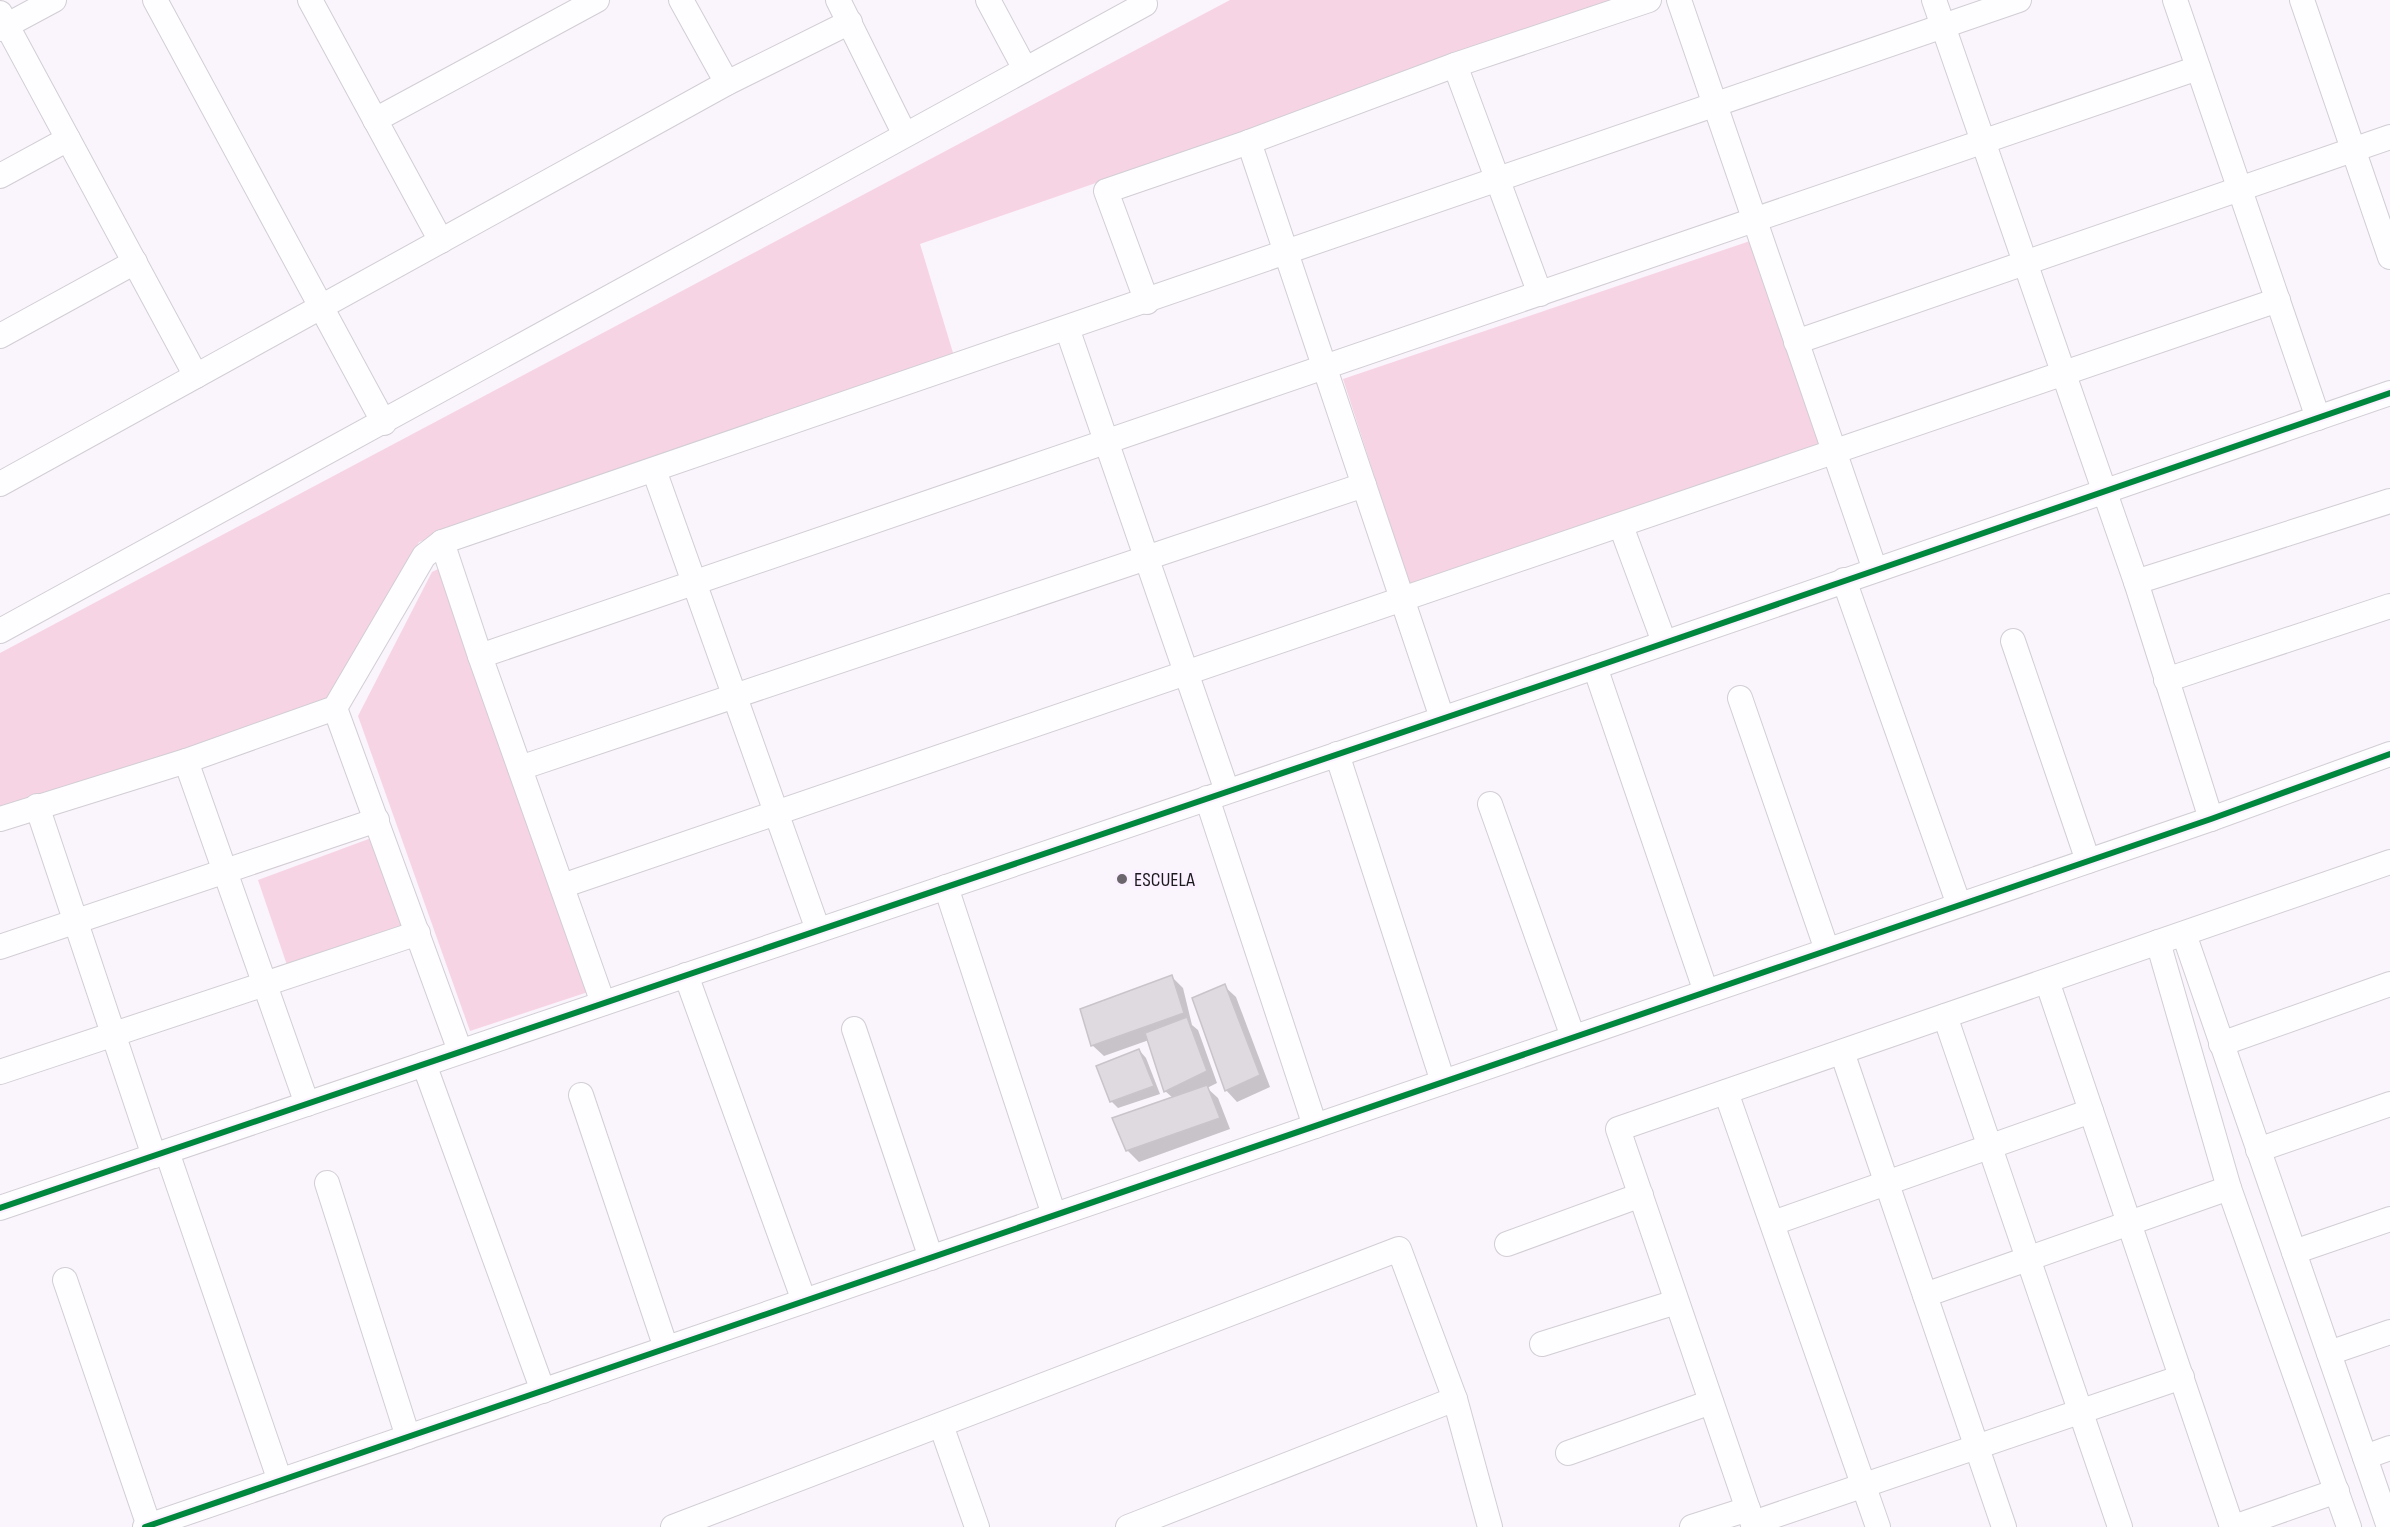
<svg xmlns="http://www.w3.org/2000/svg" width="2390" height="1527" font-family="'Sofia Sans Condensed',sans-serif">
  <rect width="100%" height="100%" fill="#faf4fc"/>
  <g fill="#f7d4e4">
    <polygon points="1230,0 1623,0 920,244 954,356 419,542 340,698 0,812 0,653"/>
    <polygon points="1753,240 1822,444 1410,586 1343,379"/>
    <polygon points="440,568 588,992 470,1031 358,716 432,572"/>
    <polygon points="374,837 405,929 288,968 258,880"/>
  </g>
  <g fill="#0003">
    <polygon points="1171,976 1183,988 1192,1025 1198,1030 1217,1083 1207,1088 1218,1098 1230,1129 1139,1162 1127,1150 1173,1098 1165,1091 1149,1040 1104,1056 1092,1045"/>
    <polygon points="1224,986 1236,997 1270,1087 1237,1102 1226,1090"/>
    <polygon points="1139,1050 1146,1058 1160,1094 1118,1108 1111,1101"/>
  </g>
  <g fill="#dfdae0" stroke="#c9c4c9" stroke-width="1.5">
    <polygon points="1172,975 1184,1013 1091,1046 1080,1009"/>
    <polygon points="1225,984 1260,1075 1225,1091 1192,998"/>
    <polygon points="1187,1017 1207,1071 1164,1092 1145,1033"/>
    <polygon points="1139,1049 1154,1086 1110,1102 1096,1066"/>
    <polygon points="1207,1085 1220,1118 1126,1151 1112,1118"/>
  </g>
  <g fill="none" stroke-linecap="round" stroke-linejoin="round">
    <defs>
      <g id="minor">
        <polyline points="155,0 384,423"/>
        <polyline points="310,0 441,241"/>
        <polyline points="681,0 727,83"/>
        <polyline points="838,0 904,133"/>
        <polyline points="988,0 1025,69"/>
        <polyline points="1679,0 1875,570"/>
        <polyline points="1934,0 2136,582 2211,819"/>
        <polyline points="2175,0 2318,418"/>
        <polyline points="2302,0 2390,257"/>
        <polyline points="0,13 196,376"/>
        <polyline points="0,29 54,0"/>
        <polyline points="1455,65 1540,294"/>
        <polyline points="375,120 597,0"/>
        <polyline points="1249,142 1442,718"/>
        <polyline points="0,176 68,139"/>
        <polyline points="1147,302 1106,191 1249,142 1455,65 1649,0"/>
        <polyline points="1067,328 1227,791"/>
        <polyline points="0,336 135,262"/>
        <polyline points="1796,342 2390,137"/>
        <polyline points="654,470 818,930"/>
        <polyline points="0,484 727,83 850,22"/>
        <polyline points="1621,526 1664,642"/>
        <polyline points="442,542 480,656"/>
        <polyline points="1844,580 1959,905"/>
        <polyline points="2136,582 2390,501"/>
        <path d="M0,631C383,424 762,211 1145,4L1143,0"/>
        <polyline points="2013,641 2088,861"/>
        <polyline points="1595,667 1706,992"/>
        <polyline points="2166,680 2390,606"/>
        <polyline points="1740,698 1827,950"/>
        <polyline points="335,708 460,1051"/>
        <polyline points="1337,754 1443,1082"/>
        <polyline points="186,761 307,1104"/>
        <polyline points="520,768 1364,485"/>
        <polyline points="1207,798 1315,1126"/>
        <polyline points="1490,804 1573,1037"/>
        <polyline points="37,806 154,1156"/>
        <polyline points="0,819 186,761 335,708 424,556 442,542 2019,0"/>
        <polyline points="562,886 2278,300"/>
        <polyline points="946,887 1054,1215"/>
        <polyline points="2184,934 2389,1527"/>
        <polyline points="2158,942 2229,1188 2349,1527"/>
        <polyline points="0,947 377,820"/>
        <polyline points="686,975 804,1301"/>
        <polyline points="2047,981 2232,1527"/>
        <polyline points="603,1003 480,656 2198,68"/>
        <polyline points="1945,1016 2120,1527"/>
        <polyline points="854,1029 931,1258"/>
        <polyline points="2221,1044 2390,984"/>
        <polyline points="1842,1052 2004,1527"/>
        <polyline points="424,1064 543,1391"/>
        <polyline points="0,1072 418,933"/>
        <polyline points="1726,1092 1878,1527"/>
        <polyline points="581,1095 666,1348"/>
        <polyline points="2258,1150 2390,1104"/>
        <polyline points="167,1152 280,1481"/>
        <polyline points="327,1183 408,1437"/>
        <polyline points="0,1208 1595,667 2390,393"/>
        <polyline points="1773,1223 2091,1111"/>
        <polyline points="1507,1244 1641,1195"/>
        <polyline points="2294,1252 2390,1219"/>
        <polyline points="65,1280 149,1526"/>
        <polyline points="1925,1295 2229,1188"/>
        <polyline points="1542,1344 1676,1302"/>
        <polyline points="2329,1353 2390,1332"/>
        <polyline points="1455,1399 1490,1527"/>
        <polyline points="941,1425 977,1527"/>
        <polyline points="1568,1453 1711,1402"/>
        <polyline points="2365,1457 2390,1448"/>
        <polyline points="1753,1523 2182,1377"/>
        <polyline points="145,1527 2211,819 2390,754"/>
        <polyline points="673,1527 1399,1249 1455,1399 1128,1527"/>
        <polyline points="1692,1527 1748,1509"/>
        <polyline points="1754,1527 1618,1129 2390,862"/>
        <polyline points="2234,1527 2337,1491"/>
      </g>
    </defs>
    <use href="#minor" stroke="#d2ced4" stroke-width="26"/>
    <use href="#minor" stroke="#fefdff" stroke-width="24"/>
    <defs>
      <g id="cycleway">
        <polyline points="0,1208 1595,667 2390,393"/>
        <polyline points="145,1527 2211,819 2390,754"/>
      </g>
    </defs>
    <use href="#cycleway" stroke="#fbf0ff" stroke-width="10"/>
    <use href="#cycleway" stroke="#00873e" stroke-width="6"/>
  </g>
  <circle fill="#6a666c" stroke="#fbf0ff" stroke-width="2" cx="1122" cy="879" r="6"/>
  <g text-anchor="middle" stroke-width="6" stroke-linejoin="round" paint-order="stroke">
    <g font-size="20" fill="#1c191e" stroke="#fbf0ff" text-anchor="start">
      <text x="1134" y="886">ESCUELA</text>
    </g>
  </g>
</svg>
